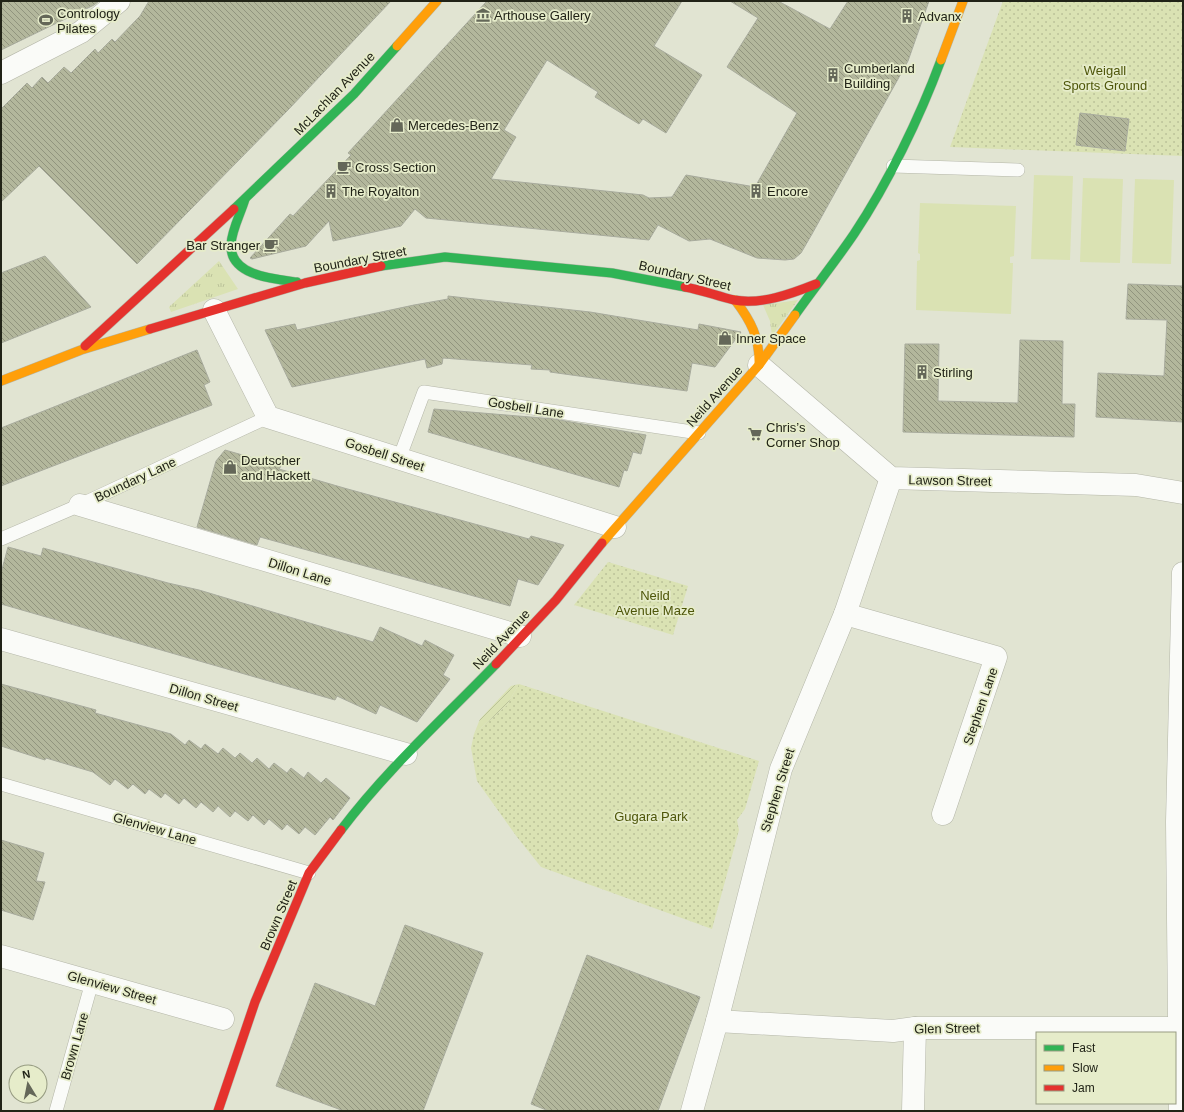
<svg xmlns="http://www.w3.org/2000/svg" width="1184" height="1112" font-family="Helvetica,sans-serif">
  <defs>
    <pattern id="grass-tufts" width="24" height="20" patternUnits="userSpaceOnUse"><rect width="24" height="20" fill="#dae2b3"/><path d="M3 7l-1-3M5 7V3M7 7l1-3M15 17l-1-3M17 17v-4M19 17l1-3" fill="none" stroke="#bbc299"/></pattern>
    <pattern id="park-dots" width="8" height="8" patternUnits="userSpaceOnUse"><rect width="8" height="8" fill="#dae2b3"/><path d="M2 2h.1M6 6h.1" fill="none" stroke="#bbc299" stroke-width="1.8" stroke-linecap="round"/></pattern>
    <pattern id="garden-furrows" width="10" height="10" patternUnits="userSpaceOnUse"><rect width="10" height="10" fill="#dae2b3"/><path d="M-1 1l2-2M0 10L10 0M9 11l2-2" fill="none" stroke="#bbc299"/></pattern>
    <pattern id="building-back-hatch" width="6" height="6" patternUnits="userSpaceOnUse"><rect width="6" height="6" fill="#b3b79c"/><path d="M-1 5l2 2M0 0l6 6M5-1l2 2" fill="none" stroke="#91947e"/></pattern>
  </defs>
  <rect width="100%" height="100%" fill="#e1e4d2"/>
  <g fill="url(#grass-tufts)">
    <polygon points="219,261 238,289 171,312 169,307"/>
    <polygon points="798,300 772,336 770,321 763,305"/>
  </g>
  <g fill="url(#park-dots)">
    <polygon points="1003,1 1183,1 1183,156 950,147"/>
    <polygon points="608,562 688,586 673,635 574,605"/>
    <polygon points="519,684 759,761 745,809 737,820 739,830 712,929 541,867 517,837 477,781 471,748 474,734 507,705"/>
  </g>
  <polygon fill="url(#garden-furrows)" points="519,684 507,705 474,734 480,719 511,686"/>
  <g fill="#dae2b3">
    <polygon points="1034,175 1073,176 1070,260 1031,259"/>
    <polygon points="1083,178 1123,179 1120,263 1080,262"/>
    <polygon points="1135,179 1174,180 1171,264 1132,263"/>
    <polygon points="920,203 1016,206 1014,256 1010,257 1010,263 1013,263 1011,314 916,310 917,261 920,260 920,254 918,253"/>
  </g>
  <g fill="url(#building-back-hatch)" stroke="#a8ab9d">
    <polygon points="1,1 99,1 94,5 1,50"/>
    <polygon points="149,1 391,1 287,111 137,264 39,166 1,202 1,109 27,83 32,88 42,77 48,83 64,67 71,73 95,49 98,53 112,39 115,42 140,16"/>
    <polygon points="487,1 682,1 654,46 702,75 666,133 643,119 639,124 595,97 598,92 547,60 504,130 516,137 491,179 643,195 649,198 672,197 686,175 755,187 797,113 727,67 758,18 730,1 778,1 830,29 848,1 929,1 908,61 812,234 801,253 794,259 785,260 757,258 710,239 689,241 658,225 649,240 426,218 415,209 401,226 333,241 329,221 306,246 252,259 250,258 290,214 293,216 351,155 348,153"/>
    <polygon points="1080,113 1129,119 1125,151 1076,145"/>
    <polygon points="45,256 91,307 1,343 1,273"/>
    <polygon points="1128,284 1183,286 1183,422 1096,417 1098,373 1164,376 1167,320 1126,319"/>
    <polygon points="448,296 590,312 698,330 699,324 741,332 715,367 692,363 687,391 550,372 550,370 531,369 532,365 443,358 442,364 427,368 425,359 292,387 265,330 295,324 297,330 414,305 448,299"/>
    <polygon points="1020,340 1063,341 1062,404 1075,404 1074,437 903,432 905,344 939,344 938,401 1018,403"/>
    <polygon points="197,350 210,382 204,385 212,405 1,486 1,428"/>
    <polygon points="434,409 554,419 646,435 641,454 633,452 627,471 624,470 619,487 428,432"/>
    <polygon points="225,450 281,466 279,469 344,488 529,539 531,536 564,545 538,585 518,579 510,606 260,537 257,545 197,527 216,461"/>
    <polygon points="8,547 41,556 43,548 168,583 199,590 373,642 380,627 422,646 425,640 454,655 443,675 450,679 417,722 380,705 376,714 337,696 335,700 1,604 1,573"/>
    <polygon points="1,684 96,710 95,713 171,734 185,745 189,740 201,749 205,744 218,754 223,748 235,758 240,753 252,763 257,758 269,769 274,763 287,773 291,768 304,778 308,772 321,783 326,778 350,798 333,820 330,817 315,835 305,827 299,834 287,824 282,830 269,819 264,825 253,815 248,821 235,811 230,817 218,806 213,812 201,802 196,808 184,798 179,804 165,793 161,798 149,789 145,794 133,784 128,789 115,779 110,785 93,772 46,758 45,760 1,746"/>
    <polygon points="1,840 44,853 36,881 45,882 33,920 1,910"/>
    <polygon points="405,925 483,953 423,1111 344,1111 276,1086 315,983 375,1006"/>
    <polygon points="587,955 700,997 658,1111 549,1111 531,1104"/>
  </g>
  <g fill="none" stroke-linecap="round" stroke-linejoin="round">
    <defs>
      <g id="lane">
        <polyline points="893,166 1018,170"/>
        <polyline points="399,459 424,392 699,433"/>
        <polyline points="1,539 80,505 268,417"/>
        <polyline points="1,784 309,873"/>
        <polyline points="56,1111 92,982"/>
      </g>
      <g id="street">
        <polyline points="1,73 81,32 119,1"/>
        <polyline points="214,310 268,417 615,527"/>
        <polyline points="759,365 891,478 1136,485 1183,493"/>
        <polyline points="80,505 520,636"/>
        <polyline points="845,614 996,657 943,814"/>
        <polyline points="1,639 406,754"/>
        <polyline points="1,956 223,1019"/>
        <polyline points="717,1021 893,1031 915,1028 1179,1028"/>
        <polyline points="692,1111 717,1021 781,769 845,614 891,478"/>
        <polyline points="913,1111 915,1028"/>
        <polyline points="1180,1111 1177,822 1183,573"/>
      </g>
      <g id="fast">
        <path d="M245,199C241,213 232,229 231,244C229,276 274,279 297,282"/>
        <polyline points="234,209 354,94 397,46"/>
        <polyline points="381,266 445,257 612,273 685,287"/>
        <path d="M795,315C814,288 835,262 854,234C888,183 920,117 941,60"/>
        <path d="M341,830C387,769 443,719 496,664"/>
      </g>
      <g id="slow">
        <polyline points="397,46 437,1"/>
        <polyline points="941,60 963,1"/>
        <path d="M735,300C751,321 760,338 759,365"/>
        <polyline points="1,381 81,350 150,329"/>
        <polyline points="602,543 759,365 795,315"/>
      </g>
      <g id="jam">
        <path d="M685,287C702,290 717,296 734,300C761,305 791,294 816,284"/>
        <polyline points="150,329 305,283 381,266"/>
        <polyline points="85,346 234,209"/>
        <polyline points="496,664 556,600 602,543"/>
        <polyline points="218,1111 255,1002 309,873 341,830"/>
      </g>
    </defs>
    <use href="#lane" stroke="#b4b6a8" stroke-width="14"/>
    <use href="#street" stroke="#b4b6a8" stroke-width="23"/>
    <use href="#fast" stroke="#b4b6a8" stroke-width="10"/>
    <use href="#slow" stroke="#b4b6a8" stroke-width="10"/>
    <use href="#jam" stroke="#b4b6a8" stroke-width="10"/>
    <use href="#lane" stroke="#fafbf8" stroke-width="13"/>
    <use href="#street" stroke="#fafbf8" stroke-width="22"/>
    <use href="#fast" stroke="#30b455" stroke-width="9"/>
    <use href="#slow" stroke="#ff9f0a" stroke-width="9"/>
    <use href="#jam" stroke="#e5322d" stroke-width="9"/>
  </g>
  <defs>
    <symbol id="museum-bare" viewBox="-9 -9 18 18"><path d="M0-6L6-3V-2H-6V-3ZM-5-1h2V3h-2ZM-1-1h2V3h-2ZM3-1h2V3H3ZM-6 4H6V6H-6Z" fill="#646758" stroke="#e6ecca" stroke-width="2.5" paint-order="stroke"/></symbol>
    <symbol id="building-bare" viewBox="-9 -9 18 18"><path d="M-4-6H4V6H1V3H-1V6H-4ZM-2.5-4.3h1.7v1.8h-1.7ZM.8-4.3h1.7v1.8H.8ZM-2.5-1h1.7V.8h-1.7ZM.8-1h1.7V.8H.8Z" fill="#646758" stroke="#e6ecca" stroke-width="2.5" paint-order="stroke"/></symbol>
    <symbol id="stadium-bare" viewBox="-9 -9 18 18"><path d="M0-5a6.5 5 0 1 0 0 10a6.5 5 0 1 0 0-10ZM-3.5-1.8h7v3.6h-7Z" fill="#646758" stroke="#e6ecca" stroke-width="2.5" paint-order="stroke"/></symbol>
    <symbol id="shop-bare" viewBox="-9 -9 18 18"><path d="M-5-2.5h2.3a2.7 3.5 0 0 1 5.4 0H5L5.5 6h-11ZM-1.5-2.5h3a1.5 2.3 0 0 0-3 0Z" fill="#646758" stroke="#e6ecca" stroke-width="2.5" paint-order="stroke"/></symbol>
    <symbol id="cafe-bare" viewBox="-9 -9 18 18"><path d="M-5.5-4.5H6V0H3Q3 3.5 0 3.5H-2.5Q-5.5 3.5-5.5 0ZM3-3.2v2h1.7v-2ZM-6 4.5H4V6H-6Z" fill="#646758" stroke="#e6ecca" stroke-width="2.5" paint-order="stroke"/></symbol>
    <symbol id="supermarket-bare" viewBox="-9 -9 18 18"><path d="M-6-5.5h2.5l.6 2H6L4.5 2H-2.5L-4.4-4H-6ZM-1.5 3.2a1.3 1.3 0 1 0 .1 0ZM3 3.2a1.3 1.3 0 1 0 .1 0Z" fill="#646758" stroke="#e6ecca" stroke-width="2.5" paint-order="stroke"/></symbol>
  </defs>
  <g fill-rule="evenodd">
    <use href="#museum-bare" x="473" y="5" width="20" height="20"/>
    <use href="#building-bare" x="897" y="6" width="20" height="20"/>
    <use href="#stadium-bare" x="36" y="10" width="20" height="20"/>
    <use href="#building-bare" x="823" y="65" width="20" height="20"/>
    <use href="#shop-bare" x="387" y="115" width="20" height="20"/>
    <use href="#cafe-bare" x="334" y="157" width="20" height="20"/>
    <use href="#building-bare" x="321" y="181" width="20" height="20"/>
    <use href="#building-bare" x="746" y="181" width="20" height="20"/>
    <use href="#cafe-bare" x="261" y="235" width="20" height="20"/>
    <use href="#shop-bare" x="715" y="328" width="20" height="20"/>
    <use href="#building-bare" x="912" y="362" width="20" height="20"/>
    <use href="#supermarket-bare" x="745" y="424" width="20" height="20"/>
    <use href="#shop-bare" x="220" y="457" width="20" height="20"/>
  </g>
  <g text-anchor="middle" stroke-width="3.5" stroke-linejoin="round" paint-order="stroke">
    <g font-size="13" fill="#212317" stroke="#e6ecca" text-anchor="start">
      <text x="57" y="18">Contrology<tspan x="57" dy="15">Pilates</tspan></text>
      <text x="494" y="20">Arthouse Gallery</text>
      <text x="918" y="21">Advanx</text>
      <text x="844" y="73">Cumberland<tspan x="844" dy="15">Building</tspan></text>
      <text x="408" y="130">Mercedes-Benz</text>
      <text x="355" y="172">Cross Section</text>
      <text x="342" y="196">The Royalton</text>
      <text x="767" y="196">Encore</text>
      <text x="260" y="250" text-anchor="end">Bar Stranger</text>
      <text x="736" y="343">Inner Space</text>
      <text x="933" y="377">Stirling</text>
      <text x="766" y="432">Chris’s<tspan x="766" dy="15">Corner Shop</tspan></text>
      <text x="241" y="465">Deutscher<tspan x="241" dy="15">and Hackett</tspan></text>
    </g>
    <g font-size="13" fill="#4e560a" stroke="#e6ecca">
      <text x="1105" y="75">Weigall<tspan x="1105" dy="15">Sports Ground</tspan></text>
      <text x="655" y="600">Neild<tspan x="655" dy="15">Avenue Maze</tspan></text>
      <text x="651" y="821">Gugara Park</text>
    </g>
    <g font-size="13" fill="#212317" stroke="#e6ecca">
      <text transform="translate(334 93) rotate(-46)" y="5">McLachlan Avenue</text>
      <text transform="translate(360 259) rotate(-11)" y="5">Boundary Street</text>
      <text transform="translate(685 275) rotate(13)" y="5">Boundary Street</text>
      <text transform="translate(714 396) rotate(-48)" y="5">Neild Avenue</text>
      <text transform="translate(526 407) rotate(9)" y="5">Gosbell Lane</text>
      <text transform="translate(385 454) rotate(18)" y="5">Gosbell Street</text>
      <text transform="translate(135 479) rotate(-25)" y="5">Boundary Lane</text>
      <text transform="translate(950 480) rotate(1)" y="5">Lawson Street</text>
      <text transform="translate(300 571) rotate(17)" y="5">Dillon Lane</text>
      <text transform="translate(501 639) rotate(-47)" y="5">Neild Avenue</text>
      <text transform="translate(204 697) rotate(16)" y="5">Dillon Street</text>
      <text transform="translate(980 706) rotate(-71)" y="5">Stephen Lane</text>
      <text transform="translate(777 790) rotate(-73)" y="5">Stephen Street</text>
      <text transform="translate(155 828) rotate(16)" y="5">Glenview Lane</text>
      <text transform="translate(278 915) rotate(-67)" y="5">Brown Street</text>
      <text transform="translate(112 987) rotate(16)" y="5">Glenview Street</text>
      <text transform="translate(947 1028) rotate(-1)" y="5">Glen Street</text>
      <text transform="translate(74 1046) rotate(-74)" y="5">Brown Lane</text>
    </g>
  </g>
  <rect width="1184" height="1112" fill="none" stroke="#212317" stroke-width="4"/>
  <rect x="1036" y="1032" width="140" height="72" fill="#e6ecca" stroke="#979c82"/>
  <rect x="1044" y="1045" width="20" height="6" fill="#30b455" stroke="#979c82"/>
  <text x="1072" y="1052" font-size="12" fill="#212317">Fast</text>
  <rect x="1044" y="1065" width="20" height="6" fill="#ff9f0a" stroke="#979c82"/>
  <text x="1072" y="1072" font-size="12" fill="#212317">Slow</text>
  <rect x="1044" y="1085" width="20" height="6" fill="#e5322d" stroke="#979c82"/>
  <text x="1072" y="1092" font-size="12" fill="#212317">Jam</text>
  <g transform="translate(28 1084) rotate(350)"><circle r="19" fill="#e6ecca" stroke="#979c82"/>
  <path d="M0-3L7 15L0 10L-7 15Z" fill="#646758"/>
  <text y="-6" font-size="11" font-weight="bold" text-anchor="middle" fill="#212317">N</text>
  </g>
</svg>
